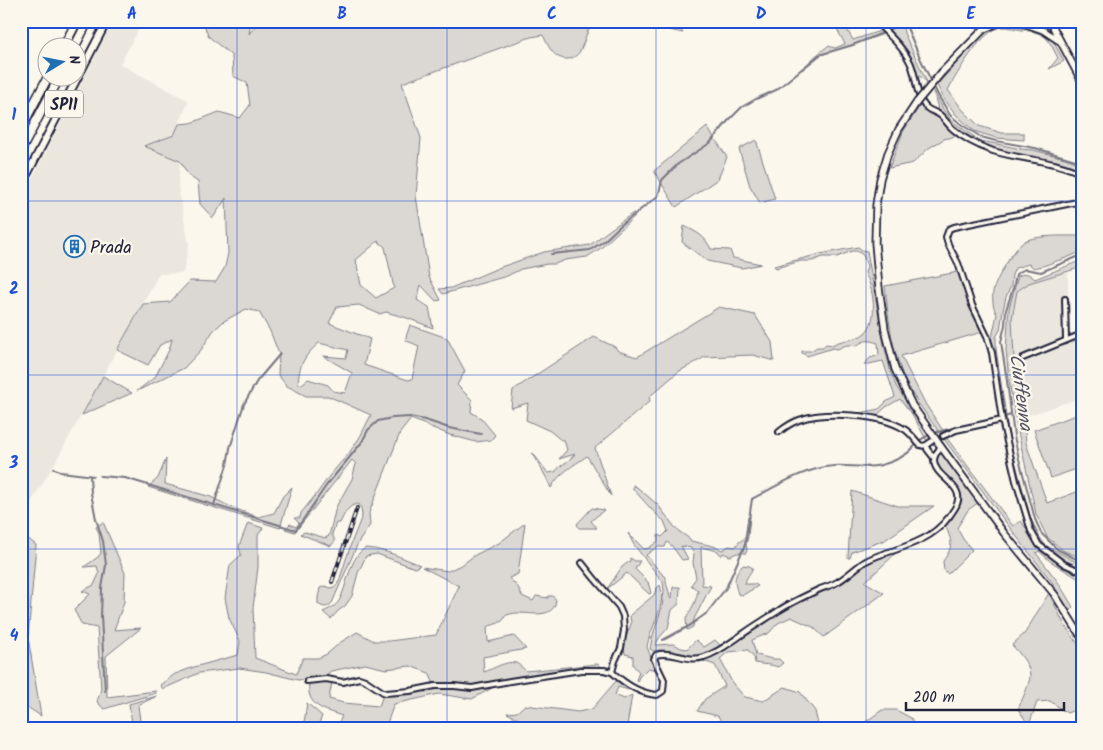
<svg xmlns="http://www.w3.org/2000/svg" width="1103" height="750" font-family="Kalam,sans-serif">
  <rect width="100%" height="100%" fill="#fbf7ec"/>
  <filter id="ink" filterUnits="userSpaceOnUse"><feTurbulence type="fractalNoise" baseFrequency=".02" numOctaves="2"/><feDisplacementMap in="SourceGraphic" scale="10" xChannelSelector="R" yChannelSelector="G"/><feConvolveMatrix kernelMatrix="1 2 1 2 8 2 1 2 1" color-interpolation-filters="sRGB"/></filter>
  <g filter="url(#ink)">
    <g fill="#ebe7df">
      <polygon points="113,21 143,21 120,64 189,101 174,135 180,161 178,186 189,245 183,273 159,274 56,461 21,519 21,200"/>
      <polygon points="1068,272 1068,340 1082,335 1082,397 1024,417 1020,414 1014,358 1012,319 1017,291 1029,283"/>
    </g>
    <g fill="#dbd8d3" stroke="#7e7d87" fill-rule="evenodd">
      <path d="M203,21H251L249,34L259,21H430L433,27L445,21H593C587,30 585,41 580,51C577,56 572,59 567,59C553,59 548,45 543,35L531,37L402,83L421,138L416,196L429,277L441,300L436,301L421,285L417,300L429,307L433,328L407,318L386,312L379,314L359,305L337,307L329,323L370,339L364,365L408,380L412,379L419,346L405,340L410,325L447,338L465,371L457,385L472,400L471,412L481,418L495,435L491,440L476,442L450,435L411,419L400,433L369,513L370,525L358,543L332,603C327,608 324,608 318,604V598L320,588L325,586L331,588L336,586L339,581L352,541L362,516L361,508L359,504C348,504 344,515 340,523H336L332,534L335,541L331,546L300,534L305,532L325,538L329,536L336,507L352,479L356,464L352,460L295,532L285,529L290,524L296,527L299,523L294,518H300L301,513L318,492L330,475L349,453L360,437L371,415L328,396H306L287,386L278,375L279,354L270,331L259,312L246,309L224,321L213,331L201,350L184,368L137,391L155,377L169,350L172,339L160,345L148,365L117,350L143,304L170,302L190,281L216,282L225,267L228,253L226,198L213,218L200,204L198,182L189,176L180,161L144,146L174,135L179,124L191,123L219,112L240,118L250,105L247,83L233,76L232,56L208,36ZM378,241L385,247L394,288L376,298L361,285L356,260ZM319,343L348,350L346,358L323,356L352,373L345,393L333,391L328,385L308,379L302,384H298C299,365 304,356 319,343Z"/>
      <polygon points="641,21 675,21 683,33 646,25 642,23"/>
      <path d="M835,21H842L853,40L880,31L884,34L821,55L802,70C810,61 818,53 828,46L835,48L845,44L838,31Z"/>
      <polygon points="889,21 902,21 904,33 927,82 917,74 907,51 884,28"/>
      <path d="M1001,24L1022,28H1033L1051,37L1064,61L1049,69L1058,58C1047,37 1047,33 1022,30C1016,29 1009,27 1003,27C982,28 957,74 948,90L962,109L979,126L1002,133H1024V140L996,138L974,131L957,116L944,99L937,85L987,29Z"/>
      <polygon points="933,91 934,91 943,109 952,121 980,141 997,144 1021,149 1033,150 1065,158 1082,164 1082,172 1056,163 990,148 977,143 959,131 949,122 938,109"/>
      <polygon points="921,104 924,107 939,117 956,136 944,139 929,148 913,163 889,168 903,132"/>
      <polygon points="707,127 727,157 718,179 676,207 654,171"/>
      <polygon points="756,140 775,199 760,203 750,186 739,149"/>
      <polygon points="633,213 637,214 601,248 587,257 565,260 555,264 547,264 521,269 507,276 443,294 439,289 451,288 498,268 544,252 590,245 604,234"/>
      <path d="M684,226C698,233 704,235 711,249L730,250L733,258L761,264L742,268L707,261L682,242Z"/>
      <path d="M1082,236V252C1076,253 1072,256 1066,258C1055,261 1046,266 1034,268L1029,264L1015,268L1012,275L1011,286L1006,297L1003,311L1000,330L996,337V349L1010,443L1031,519L1039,536L1045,545L1082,565V570L1055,555L1041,544L1032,531L1022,498L1008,444L1003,414L994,353L991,342L997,314C993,309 992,299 993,292C995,280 1016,244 1027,240C1041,235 1066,236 1082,236Z"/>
      <path d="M858,247L862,250L867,251L884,345L891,373L896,386L931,439L927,441L912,414L900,399L886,407L875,417L851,415L879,409L886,402L895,397L883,361L864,365L870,358L879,355L878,343C867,340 866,339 856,346C849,344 844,345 838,349L833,348L807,356L802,353V351H811L817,347H823L826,344L832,345C841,339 856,341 865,333C879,320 873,287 865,273L867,266L863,255L857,251H852L837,257H823L812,261H801L776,268L774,266L820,254Z"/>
      <path d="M1082,260V267L1029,283L1017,291L1012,319L1014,358L1020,414L1024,417L1026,443L1047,503L1082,490V558L1064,551L1047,537L1036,514L1017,427L1009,381L1006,350L1009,308L1018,276C1028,272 1027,273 1035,279Z"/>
      <path d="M958,272L970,306L982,332L901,356L926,405L944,432L941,435C928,416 909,393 902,373C891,344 888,315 885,286Z"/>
      <path d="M719,307L755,315L772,342L774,361L753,355L705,357L678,372L649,397L650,401L595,448L611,496L587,456C573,466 559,473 551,488L547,479L532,452L548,473L555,472C561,464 569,462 575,454L559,459L567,450L564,440H561L550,431L526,420L528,403L511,408L513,390L594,337L615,347L618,351L637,357Z"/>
      <polygon points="103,376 132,393 82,415"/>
      <polygon points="1082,413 1082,467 1051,478 1034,430"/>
      <path d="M946,437L1013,526L1021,521C1026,528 1031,537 1036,544C1044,555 1069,570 1082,575V581L1050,561L1039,551L1036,553L1058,582L1073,607L1069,611L1052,582L1010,528L944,439Z"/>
      <path d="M942,454L979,502L968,510L957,528L963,539L972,550L948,574L944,570L943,561C954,546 952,541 945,525C950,518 958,510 960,502C964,481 937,476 937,463C937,461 938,457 939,455Z"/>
      <polygon points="166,459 165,484 211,497 231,507 258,517 274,513 283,496 292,487 280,528 148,487 158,478"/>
      <path d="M633,485L638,488L658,505L677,530L690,539L691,541L717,547L722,550L729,546L735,547L739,542L745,538L748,517L750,516L748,537L746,544L747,550L746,553H737L730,556L723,553L721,556L718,551L701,547L702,585L711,586L694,619L693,627L687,630L686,619L695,602L698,591L691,585L696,578L693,563L694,554L691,548L681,546L688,559L682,560L672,546L667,542L665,547H657L646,555L662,574L666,577C665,584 669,589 670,597L672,598L673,587H680L679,604L672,610L668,628L660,637L655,645L674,644L681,648L687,649L696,640L704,647L715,640L721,646L702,657L690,656L661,650L653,651L650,649L652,638L662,607L664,591L663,582L634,545L628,533L644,549L649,548L658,541V535L662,537L668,531L664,521L653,511L633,489Z"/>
      <polygon points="852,491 898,506 934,506 885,540 852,552 850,558 848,558"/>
      <polygon points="592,508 604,510 591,521 597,528 579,528 577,524"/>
      <polygon points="103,522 125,573 124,602 114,630 141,628 106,656 107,697 156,691 156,693 104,709 97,702 101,689 97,628 82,625 74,610 90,594 82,591 94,585 99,574 97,566 84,567 98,557 101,553 99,533 96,527"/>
      <path d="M248,523L263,528L258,535V567L253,608L255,658L296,674L303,658H318L327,654L341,642L357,632L374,641H389L436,635L459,586L422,567L448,571L463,564L475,555L499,543L525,523L518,574L509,578L518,587L522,596L533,601L536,596L548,598V596H553L556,600C553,624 522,608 507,615C503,617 506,618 502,621C498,624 491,625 487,627L488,642L514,636L526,649L483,657L484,672C493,669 507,660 516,663C520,665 523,668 526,671L597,664L604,668L556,672L510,678L472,686L454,684H434L429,673L410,666L386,669L365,664L331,671L323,677L298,680L266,672L239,668L199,673L163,689L160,685L175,674L194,667L238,655L240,641L229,618L225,598L230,565L241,555L239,546Z"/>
      <polygon points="21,533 36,545 28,637 41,716 21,703"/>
      <path d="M366,548C387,550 400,557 420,565L415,568L377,554L366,556L358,573L352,596L345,606L338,611L331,619L323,612C329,609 335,607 339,601C347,587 350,555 366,548Z"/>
      <path d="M896,553L865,582L884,593L824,637L813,627L791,617L778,623L769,633L752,640L756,655C764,656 770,660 779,659L783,663L778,667C771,664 763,665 755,663L754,657L748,650L728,652L720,659L733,684L745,697L763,701L785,687L800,692L815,711L819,729H726L718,716L697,711L705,699L725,686L715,665L703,661L720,651L782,611L838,584L853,574L863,566L883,556Z"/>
      <polygon points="630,558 635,561 640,561 635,569 648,582 651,593 649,594 627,573 607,589 622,567 630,561"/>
      <path d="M743,565L749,566L753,568C750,574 746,577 745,584H755L758,586L743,595L738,594C734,581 733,576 743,565Z"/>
      <path d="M660,585C667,606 650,627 647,647L656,670L648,668L639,677L637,682L636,680L639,672L633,665V656L625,654L624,647L626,637L631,624L630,615L654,595L656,589Z"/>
      <path d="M1049,593L1064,624L1082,650V707L1067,713L1050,701L1037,702L1029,725L1018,709C1021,702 1030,683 1030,676C1030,664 1019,653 1012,645L1025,633Z"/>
      <path d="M326,681L332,682L329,699L343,703L379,706L383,695L411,693L435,688H451L471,691L492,688L472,699L439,694L394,704L385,729H352L342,726L339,729H336L342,716C324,710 306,706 309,683Z"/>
      <polygon points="616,681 630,688 629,690 618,687 615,695 624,699 632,695 627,726 620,729 538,729 507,713 517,712 525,705 578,712 592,709"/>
      <polygon points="157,696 138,705 141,729 133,729 129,704"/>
      <polygon points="307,703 322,716 317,729 303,729"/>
      <polygon points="882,710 896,710 911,718 918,729 856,729"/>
    </g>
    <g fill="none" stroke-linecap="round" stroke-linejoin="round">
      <g stroke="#787681" stroke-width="2">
        <polyline points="904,21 921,60 938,95 950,115 962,125 981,137 996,141 1035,148 1082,162"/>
        <polyline points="551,254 590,250 604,241 621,225 658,196 660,189 662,180 678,164 710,143 728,121 742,107 756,99 776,90 819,55 853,45 880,34 904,22"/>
        <polyline points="1082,255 1041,272 1025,269 1016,274 1014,285 1006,310 1005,325 1001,342 1007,381 1014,436 1019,459 1035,519 1041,533 1057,549 1082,562"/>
        <polyline points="997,419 1011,415"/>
        <polyline points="53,468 61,472 94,476"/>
        <polyline points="90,476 91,493 96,519 103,541 106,565 102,588 101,616 105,691"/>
        <polyline points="100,476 125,478 296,530 326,486 362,442 368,430 378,421 392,418 410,417 425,420 449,428 481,434"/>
        <polyline points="214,505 227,465 230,448 244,404 257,381 280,354"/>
        <path d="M663,640L689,626L707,613L726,588L745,545L752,499C778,485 805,468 834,466C850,465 866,469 881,465C893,462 906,456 914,447C916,445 917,442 919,441C930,432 957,427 970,425"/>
      </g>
      <defs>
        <g id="street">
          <path d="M875,21C888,34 902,46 910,62C917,75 915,98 927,108C930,111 936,112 940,115C945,119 948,125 953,129C964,139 979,146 993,151C1022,160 1054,160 1082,174"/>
          <polyline points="1078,21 1082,25"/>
          <polyline points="1082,201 954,227 949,229 946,237 948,244 958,263 972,305 987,336 992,353 1002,420 1016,481 1031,531 1039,545 1064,564 1082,572"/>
          <polyline points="1065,299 1066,340"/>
          <polyline points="1023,358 1082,334"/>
          <path d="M779,432C785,427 791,423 799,420C824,411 881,414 904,429C910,432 915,440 920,445C925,447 928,444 932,441"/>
          <polyline points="943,436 956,430 1002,420"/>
          <polyline points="927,445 927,449 934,458"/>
          <path d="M582,563L594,578L619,607L623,616L624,630L621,648L615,661L612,672C624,683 641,694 657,695L663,691L664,680L654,659L656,655C672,650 688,663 704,657C718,653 731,642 743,634C754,626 766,619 778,611C790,603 805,596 818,590C825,587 833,585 839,581C849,575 857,566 866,561C875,556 885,553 895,550C922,541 940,533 955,508C969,485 934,479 934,460C934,455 938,451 941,446"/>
          <polyline points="307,681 326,679 343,682 359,678 365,680 383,692 386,693 410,691 435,686 454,686 472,688 510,681 581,670 604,670 612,672"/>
        </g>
        <g id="secondary">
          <polyline points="1014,21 1026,24 1038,21"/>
          <polyline points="1052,21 1054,29 1082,82"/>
          <polyline points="1026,24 1043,30 1058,40"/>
          <polyline points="984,29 998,23 1006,21"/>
          <polyline points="942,72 984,29 988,21"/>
          <polyline points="917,102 899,129 888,153 880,179 876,205 875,243 879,288 885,329 895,369 912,405 939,444 1004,533 1055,595 1082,638"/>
        </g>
        <polyline id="primary" points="21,186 107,21"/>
        <g id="highway">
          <polyline points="63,48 77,21"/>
          <polyline points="74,48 88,21"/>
          <polyline points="21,128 48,77"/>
          <polyline points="21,150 59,78"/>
        </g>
      </defs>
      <use href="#street" stroke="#22223b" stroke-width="8"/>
      <use href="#secondary" stroke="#22223b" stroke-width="9"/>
      <use href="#primary" stroke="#22223b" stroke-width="10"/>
      <use href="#highway" stroke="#22223b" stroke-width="11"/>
      <use href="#street" stroke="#fbf7ec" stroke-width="4"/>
      <use href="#secondary" stroke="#fbf7ec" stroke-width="5.5"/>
      <use href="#primary" stroke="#fbf7ec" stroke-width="6"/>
      <use href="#highway" stroke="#fbf7ec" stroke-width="8"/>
      <defs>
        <polyline id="rail" points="332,582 357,508"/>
      </defs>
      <use href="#rail" stroke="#22223b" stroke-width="4"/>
      <use href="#rail" stroke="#fbf7ec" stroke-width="2" stroke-dasharray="5.5" stroke-linecap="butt"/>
      <defs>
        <polyline id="secondary-bridge" points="917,102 942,72"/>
      </defs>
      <use href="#secondary-bridge" stroke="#22223b" stroke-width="9" stroke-linecap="butt"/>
      <use href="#secondary-bridge" stroke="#fbf7ec" stroke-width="5.5"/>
    </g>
  </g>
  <path fill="none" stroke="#1d4ed8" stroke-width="1" stroke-opacity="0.55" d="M237,21V729M447,21V729M656,21V729M866,21V729M21,201H1082M21,375H1082M21,549H1082"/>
  <defs>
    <symbol id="building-ring" viewBox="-11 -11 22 22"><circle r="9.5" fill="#fbf7ec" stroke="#1f6fb2" stroke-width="1.5"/><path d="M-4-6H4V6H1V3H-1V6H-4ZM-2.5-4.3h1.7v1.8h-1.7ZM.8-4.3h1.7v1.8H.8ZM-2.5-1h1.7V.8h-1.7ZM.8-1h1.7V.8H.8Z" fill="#1f6fb2"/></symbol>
  </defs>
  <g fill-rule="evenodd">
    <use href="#building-ring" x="62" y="234" width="25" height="25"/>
  </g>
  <g text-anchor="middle" stroke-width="4.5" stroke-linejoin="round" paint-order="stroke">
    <rect fill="#fbf7ec" stroke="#636270" stroke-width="1" x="45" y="90.5" width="38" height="27" rx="4"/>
    <g font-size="16" font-weight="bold" fill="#22223b">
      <text x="64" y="110">SP11</text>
    </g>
    <g font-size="18" fill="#22223b" stroke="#fbf7ec" text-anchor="start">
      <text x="90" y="253">Prada</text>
    </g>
    <g font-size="19" font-style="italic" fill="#545364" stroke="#fbf7ec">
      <text transform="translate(1022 392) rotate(82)" y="7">Ciuffenna</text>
    </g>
  </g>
  <rect width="1103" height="750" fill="none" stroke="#fbf7ec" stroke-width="55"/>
  <g transform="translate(62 62) rotate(80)"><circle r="24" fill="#fbf7ec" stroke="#a4a2a5"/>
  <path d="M0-4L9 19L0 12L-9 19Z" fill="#1f6fb2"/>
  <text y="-8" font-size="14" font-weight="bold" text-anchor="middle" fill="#22223b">N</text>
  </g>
  <path d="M906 702v8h158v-8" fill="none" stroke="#22223b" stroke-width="2.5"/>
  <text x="913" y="702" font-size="15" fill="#22223b" stroke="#fbf7ec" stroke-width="4" paint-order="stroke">200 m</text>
  <rect x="28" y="28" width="1048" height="694" fill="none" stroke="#1d4ed8" stroke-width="2"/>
  <g font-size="16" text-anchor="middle" font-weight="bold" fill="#1d4ed8">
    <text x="132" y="19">A</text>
    <text x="342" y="19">B</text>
    <text x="552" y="19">C</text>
    <text x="761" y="19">D</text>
    <text x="971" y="19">E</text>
    <text x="14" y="120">1</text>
    <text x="14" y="294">2</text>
    <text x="14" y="468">3</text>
    <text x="14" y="641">4</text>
  </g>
</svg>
